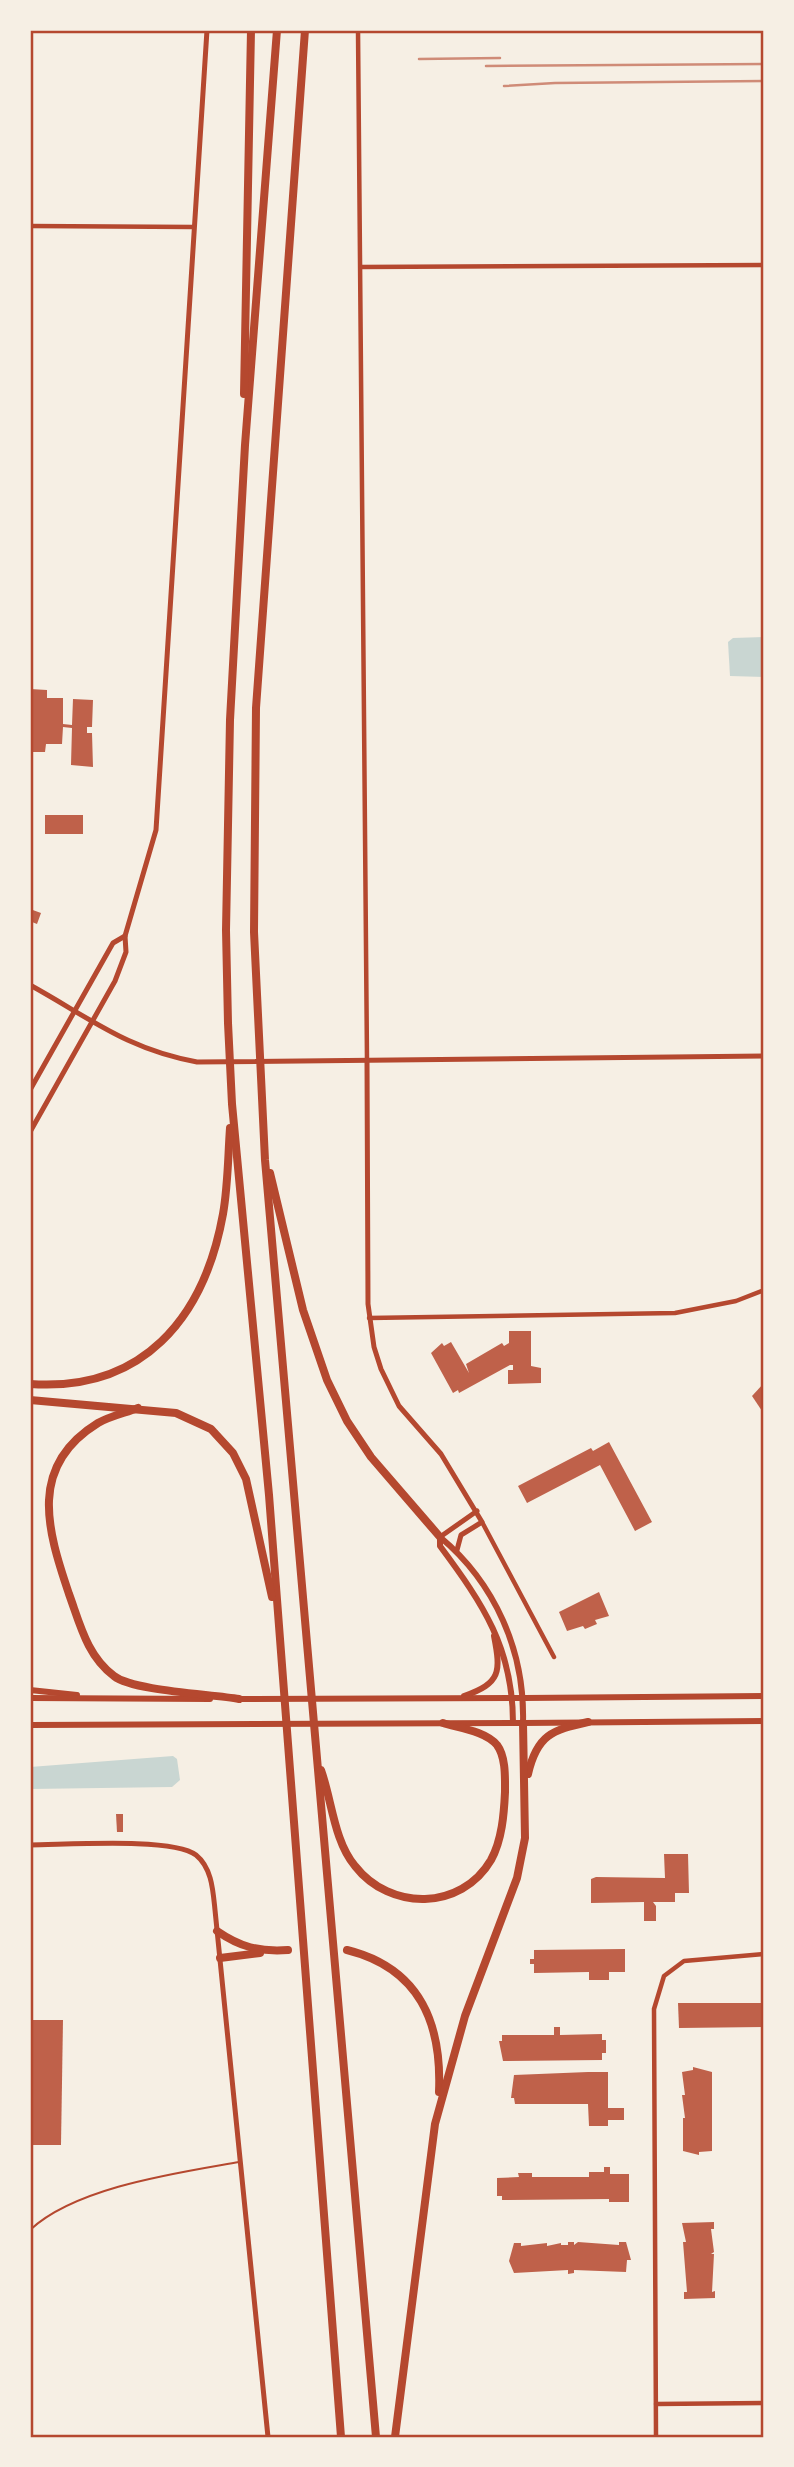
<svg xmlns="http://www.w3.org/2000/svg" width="794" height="2467" font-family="'Golos Text',sans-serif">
  <rect width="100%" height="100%" fill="#f6efe4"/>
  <g fill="#c9d6d2">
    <polygon points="764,637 764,677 730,676 728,642 733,638"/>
    <polygon points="173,1756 177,1759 180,1780 172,1787 30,1789 30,1767"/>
  </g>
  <g fill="#bf614a">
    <polygon points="30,689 47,690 47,698 63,698 63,724 72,725 73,699 93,700 92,727 87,727 87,733 92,733 93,767 71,765 72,728 63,727 62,744 46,744 45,752 30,752"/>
    <rect x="45" y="815" width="38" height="19"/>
    <polygon points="30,909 41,913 37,924 32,922 30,927"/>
    <polygon points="509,1331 531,1331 531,1366 541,1368 541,1383 508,1384 508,1370 513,1370 513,1365 510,1365 459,1393 458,1390 453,1393 431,1353 442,1343 444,1346 451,1342 469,1373 466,1364 502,1343 504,1346 509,1343"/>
    <polygon points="764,1383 764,1414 752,1396"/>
    <polygon points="609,1442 652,1522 635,1531 600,1465 527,1503 518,1486 591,1448 593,1451"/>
    <polygon points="599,1592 609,1616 595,1620 597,1624 585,1629 583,1626 567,1631 559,1612"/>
    <polygon points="116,1814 123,1814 123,1832 117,1832"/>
    <polygon points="664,1854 688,1854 689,1893 675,1893 675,1902 653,1902 656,1906 656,1921 644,1921 644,1902 591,1903 591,1879 596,1877 665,1878"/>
    <polygon points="625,1949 625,1972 609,1972 609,1980 589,1980 589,1972 534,1973 534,1964 530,1964 530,1959 534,1959 534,1950"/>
    <polygon points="678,2003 764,2003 764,2027 679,2028"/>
    <polygon points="30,2020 63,2020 61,2145 30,2145"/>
    <polygon points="554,2027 560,2027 560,2035 602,2034 602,2040 606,2040 606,2053 602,2053 602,2060 503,2061 499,2041 502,2041 502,2035 554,2035"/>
    <polygon points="693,2067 712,2072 712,2151 699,2152 699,2155 683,2151 683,2118 685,2118 682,2095 685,2095 682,2072 693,2070"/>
    <polygon points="588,2072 608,2072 608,2108 624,2108 624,2120 608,2120 608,2126 589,2126 588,2104 515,2104 514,2098 511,2098 514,2075"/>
    <polygon points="604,2167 610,2167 610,2174 629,2174 629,2202 609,2202 609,2199 502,2200 502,2196 497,2196 497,2178 519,2177 518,2173 532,2173 532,2177 589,2177 589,2172 604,2172"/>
    <polygon points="714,2222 714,2229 711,2229 714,2252 711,2254 714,2254 712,2292 715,2291 715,2298 684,2299 684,2292 687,2292 683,2242 686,2242 682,2223"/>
    <polygon points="568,2242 574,2242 574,2245 578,2242 619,2245 619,2242 626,2242 631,2260 627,2260 626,2272 574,2270 574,2273 568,2274 568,2270 514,2273 509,2261 514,2243 521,2243 521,2246 547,2243 547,2246 561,2243 561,2245 568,2245"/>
  </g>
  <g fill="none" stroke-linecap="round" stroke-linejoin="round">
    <path stroke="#b5482f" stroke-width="2" d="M30,2230C76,2187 177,2173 239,2162"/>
    <g stroke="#b5482f" stroke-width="4.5">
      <polyline points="358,30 367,1061"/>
      <polyline points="30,226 193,227"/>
      <polyline points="361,267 764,265"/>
      <polyline points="369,1318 675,1313 736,1301 764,1290"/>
      <polyline points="482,1522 554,1657"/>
      <polyline points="656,2404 764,2403"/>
      <polyline points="656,2437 654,2009 664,1976 684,1961 764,1954"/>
    </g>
    <g stroke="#b5482f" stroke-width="5">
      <path d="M30,985C90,1018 126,1049 197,1062L764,1056"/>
      <polyline points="367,1061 368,1304 374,1347 381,1369 399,1406 441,1454 482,1522 461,1535 457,1550"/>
      <polyline points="30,1090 113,943 125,936"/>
      <polyline points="30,1132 115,981 126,952 125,936 156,830 207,30"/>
      <polyline points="440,1537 477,1511"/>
      <path d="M30,1845C64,1845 173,1837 196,1855C212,1868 213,1891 215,1910L268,2437"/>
    </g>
    <g stroke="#b5482f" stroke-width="6">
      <polyline points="524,1698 764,1696"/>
      <polyline points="523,1723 764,1721"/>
    </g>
    <g stroke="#b5482f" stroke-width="6">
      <path d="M440,1537V1546C483,1604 513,1648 513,1723"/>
      <polyline points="30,1690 77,1695"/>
      <path d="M464,1696C501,1683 501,1672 494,1636"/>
      <polyline points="30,1698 210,1699"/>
      <polyline points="235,1699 524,1698"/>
      <path d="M30,1725L523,1723C525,1651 495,1583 440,1537"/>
    </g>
    <g stroke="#b5482f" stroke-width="8">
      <polyline points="277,30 245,445 230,720 226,930 228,1023 232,1104 269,1495 341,2437"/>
      <polyline points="305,30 256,708 254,932 265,1160 376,2437"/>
      <polyline points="244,394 251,30"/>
      <polyline points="270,1173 303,1310 327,1380 347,1421 371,1457 440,1537"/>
      <path d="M30,1384C142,1392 204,1319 223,1214C228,1186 228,1156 230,1128"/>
      <polyline points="30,1400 176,1413 211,1429 233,1453 246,1479 272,1597"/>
      <path d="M138,1408C125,1413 110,1416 98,1423C28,1466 47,1529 69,1594C80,1624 87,1656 114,1676C133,1691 211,1694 239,1699"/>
      <path d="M321,1770C332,1801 334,1841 355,1866C390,1911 461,1911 491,1860C502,1840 504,1814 505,1792C505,1778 506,1757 497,1745C485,1731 459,1728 443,1723"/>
      <path d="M528,1774C537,1735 552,1730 588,1722"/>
      <path d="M217,1931C240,1947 259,1952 288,1950"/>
      <path d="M347,1950C419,1968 442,2022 439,2092"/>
      <polyline points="220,1958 260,1953"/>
      <polyline points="395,2437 435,2124 465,2016 517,1878 525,1838 523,1723"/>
    </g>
    <g stroke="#cf8b77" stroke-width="2.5">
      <polyline points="419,59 500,58"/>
      <polyline points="486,66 764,64"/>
      <polyline points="504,86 555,83 764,81"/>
    </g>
  </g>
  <rect width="794" height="2467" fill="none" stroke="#f6efe4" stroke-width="63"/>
  <rect x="32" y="32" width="730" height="2404" fill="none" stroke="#b5482f" stroke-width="2.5"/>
</svg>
